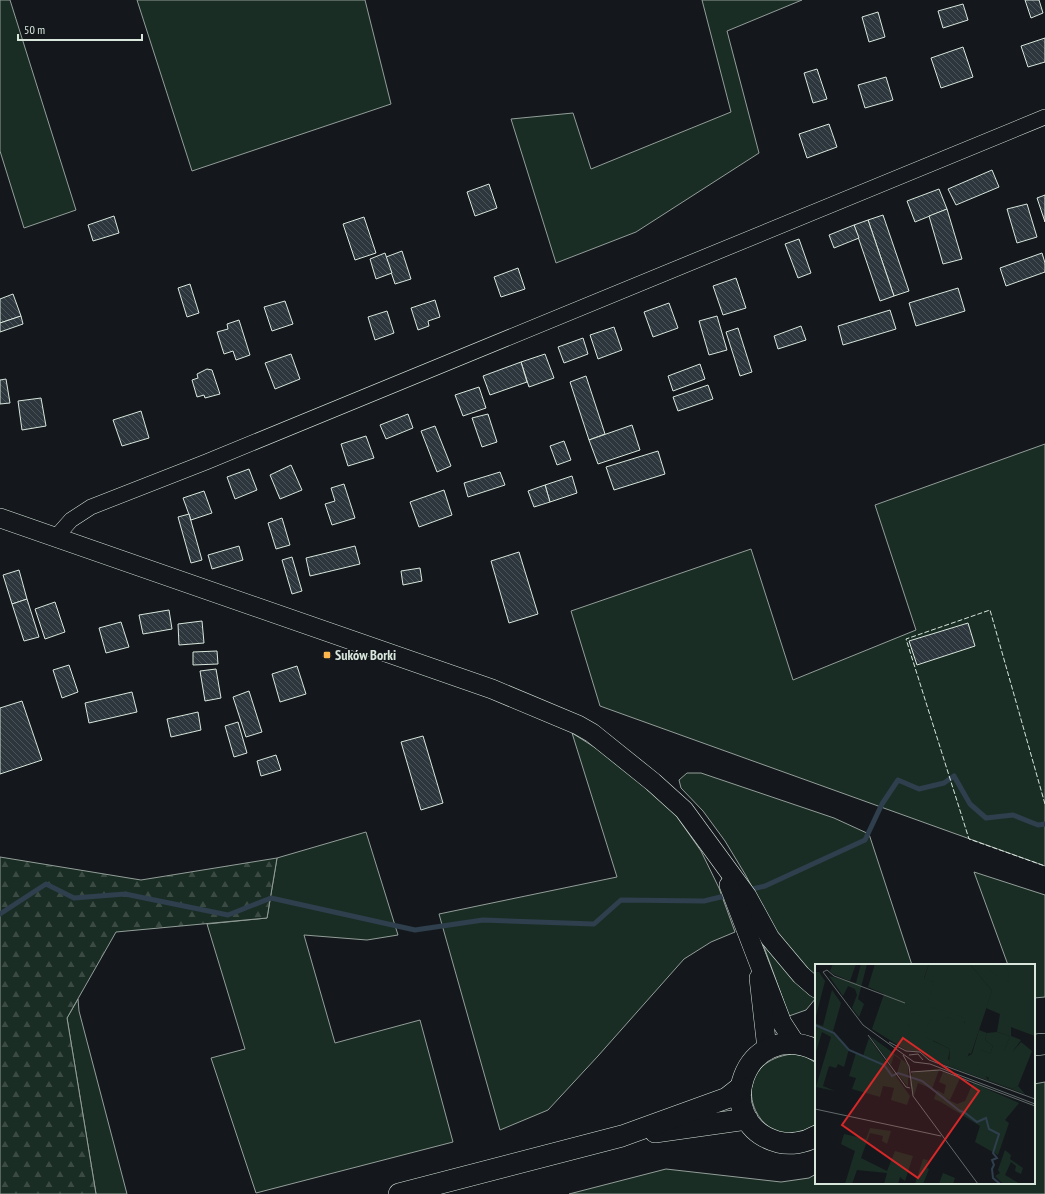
<svg xmlns="http://www.w3.org/2000/svg" width="1045" height="1194" font-family="'PT Sans Narrow',sans-serif">
  <defs>
    <pattern id="forest-firs" width="22" height="20" patternUnits="userSpaceOnUse"><rect width="22" height="20" fill="#1a2d24"/><path d="M5 1l3.5 6h-7zM16 11l3.5 6h-7z" fill="#3b4b43"/></pattern>
    <pattern id="building-back-hatch" width="6" height="6" patternUnits="userSpaceOnUse"><rect width="6" height="6" fill="#2c363c"/><path d="M-1 5l2 2M0 0l6 6M5-1l2 2" fill="none" stroke="#4a5358"/></pattern>
  </defs>
  <rect width="100%" height="100%" fill="#14181c"/>
  <g fill="#1a2d24" stroke="#939e99">
    <polygon points="0,0 10,0 76,210 24,228 0,151"/>
    <polygon points="137,0 365,0 391,104 192,171"/>
    <polygon points="702,0 802,0 727,31 759,153 636,232 556,263 511,119 573,113 591,169 731,112"/>
    <polygon points="1045,444 1045,866 600,706 571,611 751,549 793,680 916,630 875,505"/>
    <polygon points="572,733 610,757 675,814 701,851 719,888 735,932 711,942 684,959 598,1056 548,1110 500,1130 439,914 617,877"/>
    <polygon points="687,773 701,773 834,818 869,834 912,965 816,965 816,979 782,942 745,874 725,841 703,811 681,788 679,780"/>
    <polygon points="366,832 398,935 367,940 304,935 335,1043 420,1020 453,1142 256,1193 211,1058 245,1049 207,924 267,918 277,858"/>
    <polygon points="974,872 1045,895 1045,997 1034,998 1034,965 1008,965"/>
    <polygon points="763,944 816,998 806,1010 789,1016"/>
    <polygon points="78,999 79,1011 127,1194 96,1194 67,1018"/>
    <path d="M792,1054L805,1056L816,1063V1124C760,1165 716,1064 792,1054Z"/>
    <polygon points="1045,1082 1045,1194 569,1194 666,1169 781,1182 809,1178 816,1174 816,1183 1034,1183 1034,1084"/>
  </g>
  <polygon fill="url(#forest-firs)" stroke="#939e99" points="0,857 141,880 277,858 267,918 116,932 67,1018 96,1194 0,1194"/>
  <g fill="none" stroke-linecap="round" stroke-linejoin="round">
    <g stroke="#2f3f4d" stroke-width="5">
      <polyline points="748,890 765,886 865,840 882,804 898,780 919,789 944,783 954,776 970,804 986,818 1013,815 1038,825 1045,824"/>
      <polyline points="0,914 46,884 74,898 125,894 228,915 271,898 415,930 483,920 594,924 621,900 704,901 729,895"/>
    </g>
  </g>
  <g fill="url(#building-back-hatch)" stroke="#d8e6dc">
    <polygon points="1025,0 1039,0 1043,13 1031,18"/>
    <polygon points="963,4 968,20 943,28 938,11"/>
    <polygon points="878,12 885,37 869,42 862,17"/>
    <polygon points="1045,38 1045,62 1028,67 1021,46"/>
    <polygon points="963,47 973,77 941,88 931,58"/>
    <polygon points="817,69 827,99 813,103 804,73"/>
    <polygon points="886,77 893,100 865,108 858,85"/>
    <polygon points="829,124 837,147 807,158 799,134"/>
    <polygon points="992,170 999,187 956,205 948,189"/>
    <polygon points="489,184 497,208 475,216 467,192"/>
    <polygon points="939,189 947,209 915,222 907,201"/>
    <polygon points="1045,195 1045,222 1037,198"/>
    <polygon points="1027,204 1037,237 1017,243 1007,209"/>
    <polygon points="947,209 962,259 943,264 929,216"/>
    <polygon points="883,215 909,291 894,296 868,220"/>
    <polygon points="114,216 119,233 93,241 88,225"/>
    <polygon points="364,217 376,253 355,260 343,224"/>
    <polygon points="868,220 894,296 880,301 854,225"/>
    <polygon points="854,225 859,238 834,248 829,235"/>
    <polygon points="799,239 811,273 798,278 785,244"/>
    <polygon points="402,251 411,279 395,284 386,257"/>
    <polygon points="385,253 392,273 376,279 370,259"/>
    <polygon points="1042,253 1045,263 1045,272 1006,286 1000,268"/>
    <polygon points="518,268 525,289 501,297 494,277"/>
    <polygon points="736,278 746,308 723,315 713,286"/>
    <polygon points="190,284 199,313 187,317 178,288"/>
    <polygon points="958,288 965,311 916,326 909,303"/>
    <polygon points="13,294 21,316 0,323 0,299"/>
    <polygon points="435,300 440,317 428,321 429,326 418,330 411,308"/>
    <polygon points="285,301 293,324 272,331 264,307"/>
    <polygon points="669,303 678,328 653,337 644,312"/>
    <polygon points="890,310 896,329 843,345 838,326"/>
    <polygon points="387,311 394,333 375,340 368,317"/>
    <polygon points="21,316 23,324 0,332 0,323"/>
    <polygon points="717,316 727,350 709,355 699,321"/>
    <polygon points="239,320 250,355 236,360 233,351 224,354 217,332 228,329 227,324"/>
    <polygon points="801,326 806,340 778,349 774,336"/>
    <polygon points="614,327 622,350 598,359 590,335"/>
    <polygon points="738,328 752,372 740,376 726,332"/>
    <polygon points="583,338 588,354 564,363 558,347"/>
    <polygon points="291,354 300,379 275,389 265,363"/>
    <polygon points="545,354 554,378 529,387 521,362"/>
    <polygon points="521,362 527,382 490,395 483,376"/>
    <polygon points="700,364 705,379 673,391 668,376"/>
    <polygon points="207,369 212,370 220,394 205,398 204,395 197,397 192,380 198,378 197,374"/>
    <polygon points="586,376 605,434 589,440 570,382"/>
    <polygon points="6,379 10,403 0,404 0,380"/>
    <polygon points="708,385 713,399 678,411 673,397"/>
    <polygon points="479,387 486,408 463,416 455,395"/>
    <polygon points="41,398 46,426 22,430 18,401"/>
    <polygon points="141,411 149,438 122,446 113,420"/>
    <polygon points="408,414 413,428 386,439 380,425"/>
    <polygon points="488,414 497,442 482,447 472,418"/>
    <polygon points="632,425 640,450 598,464 589,440"/>
    <polygon points="435,426 451,466 437,472 421,431"/>
    <polygon points="366,436 374,458 348,466 341,444"/>
    <polygon points="564,441 571,460 557,465 550,446"/>
    <polygon points="658,451 665,474 614,490 606,467"/>
    <polygon points="291,465 302,490 280,499 270,475"/>
    <polygon points="249,469 257,490 235,499 227,477"/>
    <polygon points="500,472 505,485 468,497 464,483"/>
    <polygon points="572,476 577,493 550,502 545,485"/>
    <polygon points="344,484 355,518 332,525 325,504 335,501 331,488"/>
    <polygon points="545,485 550,502 534,507 528,491"/>
    <polygon points="444,490 452,515 419,527 410,502"/>
    <polygon points="204,491 212,513 191,520 183,498"/>
    <polygon points="189,514 202,560 191,563 178,517"/>
    <polygon points="282,518 290,545 276,549 268,523"/>
    <polygon points="239,546 243,560 212,569 208,555"/>
    <polygon points="355,546 360,564 310,576 306,558"/>
    <polygon points="519,552 538,614 509,623 491,561"/>
    <polygon points="292,557 302,591 292,594 282,560"/>
    <polygon points="420,568 422,581 403,585 401,571"/>
    <polygon points="19,570 27,599 12,604 3,575"/>
    <polygon points="27,599 39,637 24,641 12,604"/>
    <polygon points="55,602 65,632 45,639 35,609"/>
    <polygon points="169,610 172,629 143,634 139,615"/>
    <polygon points="202,621 204,643 179,645 178,624"/>
    <polygon points="121,622 129,647 106,653 99,628"/>
    <polygon points="968,623 975,646 917,665 909,641"/>
    <polygon points="217,651 218,664 193,665 193,652"/>
    <polygon points="324,652 331,655 330,659 323,657"/>
    <polygon points="69,665 78,692 62,698 53,670"/>
    <polygon points="297,666 306,694 280,702 272,674"/>
    <polygon points="216,669 221,698 205,701 200,671"/>
    <polygon points="249,691 262,732 246,737 233,697"/>
    <polygon points="132,692 137,712 89,723 85,703"/>
    <polygon points="22,701 42,760 0,774 0,708"/>
    <polygon points="198,712 201,730 171,737 167,719"/>
    <polygon points="238,722 247,753 234,757 225,726"/>
    <polygon points="423,736 443,803 421,810 401,742"/>
    <polygon points="276,755 281,770 261,776 257,761"/>
  </g>
  <g fill="none" stroke-linecap="round" stroke-linejoin="round">
    <defs>
      <polyline id="minor" points="56,537 71,520 91,507 206,462 1045,117"/>
      <g id="tertiary">
        <polyline points="0,518 492,689 578,725 592,733 653,782 684,810 747,896 770,938 801,975 816,988"/>
        <polyline points="729,885 782,1023 795,1043"/>
        <polyline points="759,978 767,1049"/>
      </g>
      <g id="secondary">
        <polyline points="1034,1045 1045,1044"/>
        <path d="M816,1050C745,1017 708,1122 778,1142C790,1145 805,1143 816,1136"/>
        <polyline points="655,1132 747,1119"/>
        <polyline points="399,1194 622,1136 727,1098 741,1087"/>
      </g>
    </defs>
    <use href="#minor" stroke="#d8e6dc" stroke-width="16"/>
    <use href="#tertiary" stroke="#d8e6dc" stroke-width="20"/>
    <use href="#secondary" stroke="#d8e6dc" stroke-width="22"/>
    <use href="#minor" stroke="#14181c" stroke-width="15"/>
    <use href="#tertiary" stroke="#14181c" stroke-width="19"/>
    <use href="#secondary" stroke="#14181c" stroke-width="21"/>
    <polyline stroke="#d8e6dc" stroke-width="1" stroke-dasharray="5 2" stroke-linecap="butt" points="1045,804 990,610 906,639 969,839 1045,866"/>
  </g>
  <rect fill="#ffb74d" stroke="#14181c" stroke-width="1.5" x="323" y="651" width="8" height="8" rx="2"/>
  <g text-anchor="middle" stroke-width="3" stroke-linejoin="round" paint-order="stroke">
    <g font-size="14" font-weight="bold" fill="#d8e6dc" stroke="#14181c" text-anchor="start">
      <text x="335" y="660">Suków Borki</text>
    </g>
  </g>
  <g transform="translate(815 964)">
    <rect width="220" height="220" fill="#14181c"/>
    <path d="M18,0H41L35,17L18,10L15,7ZM46,0H52L43,35L49,40L44,53L37,44L42,31L40,25L33,22L28,32L14,12L41,19ZM60,0H114L109,14L119,18L151,54L149,60L132,53L118,77L135,85L133,95L138,100L157,90L164,66L172,69L170,76L178,82L175,90L167,86L165,103L173,116L198,125L203,122L210,130L114,95L106,88L91,86L57,65L69,30L53,23ZM155,0H220V72L196,63V72L206,76L198,87H189L195,72L182,68L185,50L171,44L177,27ZM0,8H4L10,17L0,56ZM17,26L26,39L18,67L34,85L29,103L23,100L21,104L14,102L8,122L20,127L1,123L16,73L7,68L0,91V59L8,62ZM55,72L93,100V123L82,109L86,96L79,91L76,101ZM54,74L95,132L92,141L76,136L79,124L68,122L65,133L37,125L41,114L34,112L41,89L48,92ZM120,105L124,106L117,125L103,119L99,132L95,120L97,109ZM128,108L145,114L135,136L130,134L126,138L119,135L122,126L129,130L131,121L124,118ZM55,164L76,167L72,180L67,177L68,172L55,169L46,194L72,207L80,187L98,192L90,217L85,213L83,220H69L72,209L42,206L37,220H30L40,187L26,180L29,170L51,175ZM190,186L196,191L195,195L208,204L206,210L200,207L201,202L196,198L190,211L205,220H188L180,212L185,209L183,206ZM108,195L113,196L111,203L114,205L108,220H100ZM128,209L140,214L138,220H124Z" fill="#1a2d24"/>
    <path d="M114,0H155L177,27L156,90L154,89L148,104L134,101L135,85L109,72L114,57L117,55L124,57L132,53L150,59V54L115,43L113,38L119,18L109,15ZM96,48L108,53L100,77L92,74L96,64L93,62ZM182,68L195,72L189,87H198L206,78L217,87L203,122L198,125L173,116L174,114L164,109L165,103L162,101L167,86L175,90L178,82L170,76L172,69ZM158,119L204,139L190,156L194,159L183,191L160,178L165,162L126,138L130,134L142,140L150,137Z" fill="#1a2d24"/>
    <path d="M172,0L189,1L194,9L193,18L174,6Z" fill="#1a2d24"/>
    <path fill="none" stroke="#2f3f4d" stroke-width="2" d="M0,61L19,69L34,86L69,101L77,112L83,109L107,117L145,147L149,148L162,158L171,154L174,165L184,170L178,189L182,194L177,196L179,201L177,205L178,214L185,220"/>
    <path fill="none" stroke="#626a69" stroke-width="1" d="M8,8L12,6L19,12L90,39M8,8L48,61L99,98L115,100L220,140M53,71L91,123L95,124M74,78L91,87L105,88L114,96L220,135M88,91L94,102L98,132L163,220M94,91L103,90L108,96M96,108L125,106L220,142M0,145L126,172"/>
    <path fill="#d62828" fill-opacity="0.15" stroke="#d62828" stroke-width="2" d="M88,74L164,127L103,214L27,161Z"/>
    <rect width="220" height="220" fill="none" stroke="#d8e6dc" stroke-width="2"/>
  </g>
  <path d="M18 34v6h124v-6" fill="none" stroke="#d8e6dc" stroke-width="2"/>
  <text x="24" y="34" font-size="12" fill="#d8e6dc" stroke="#14181c" stroke-width="3" paint-order="stroke">50 m</text>
</svg>
